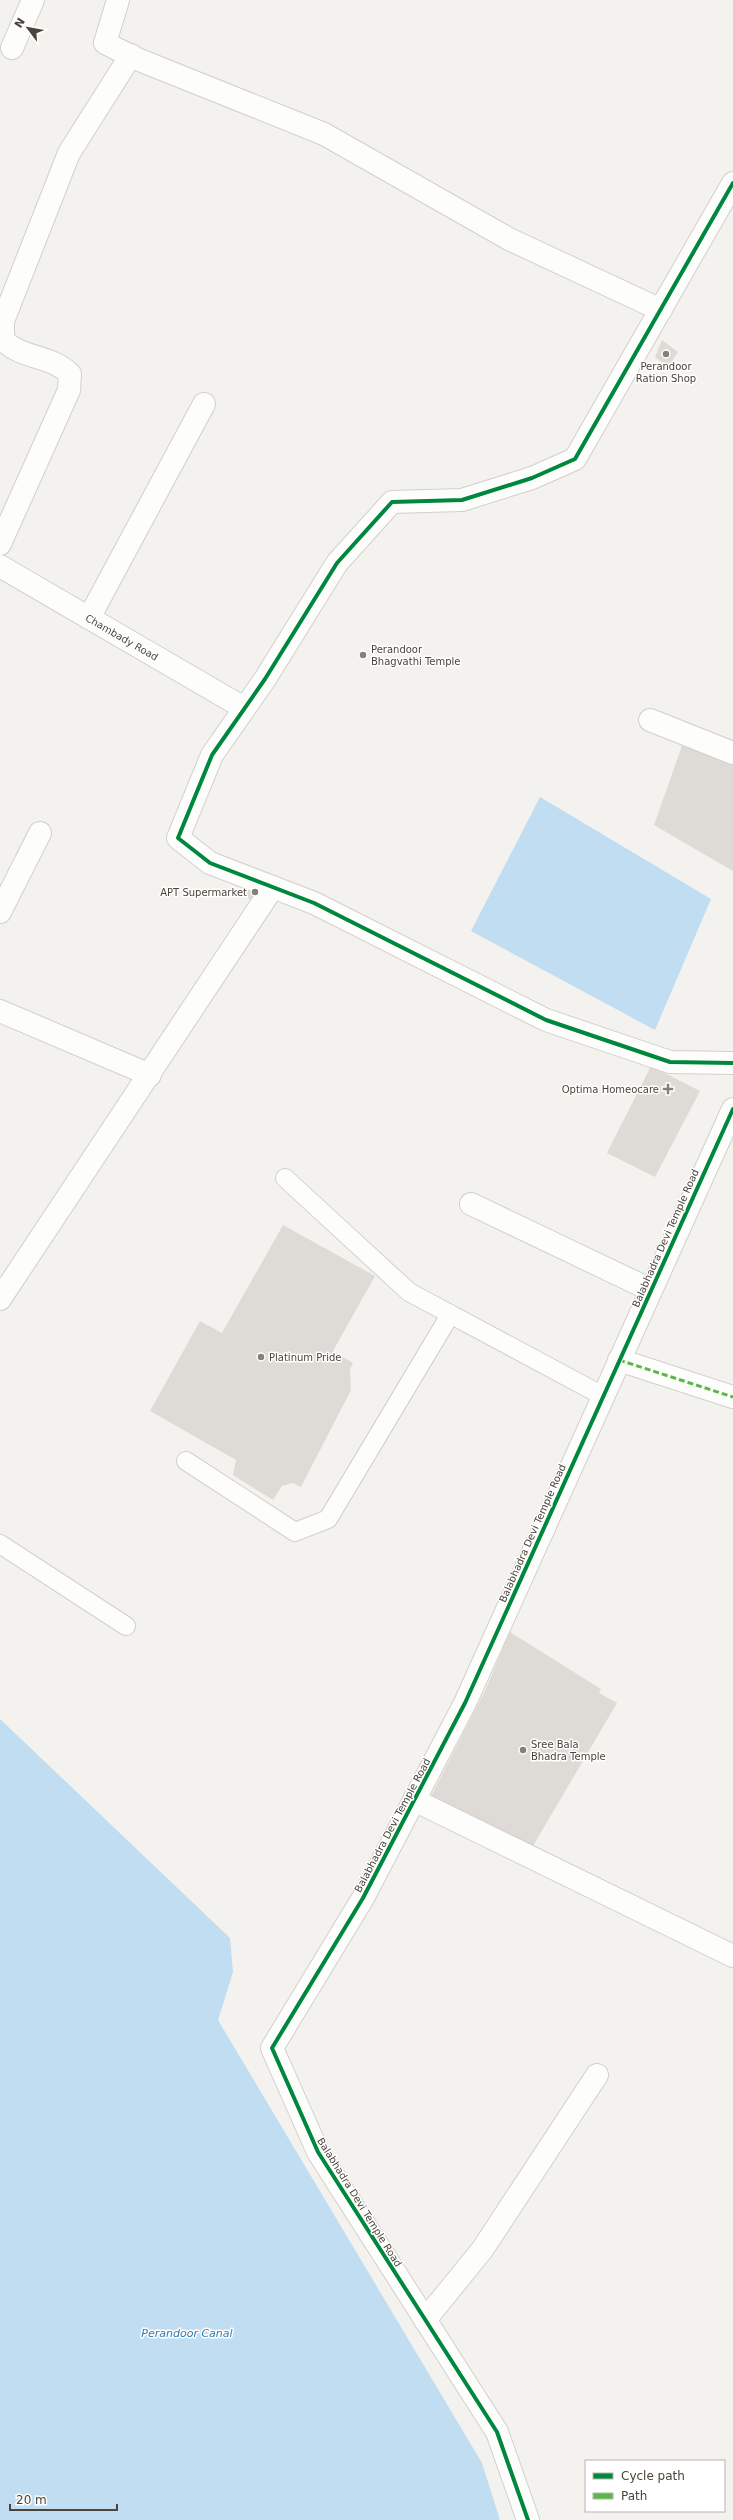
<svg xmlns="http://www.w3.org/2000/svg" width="733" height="2520" font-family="'DejaVu Sans',sans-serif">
  <rect width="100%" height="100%" fill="#f4f2ee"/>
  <g fill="#c0ddf1">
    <polygon points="540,797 711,899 655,1030 471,931"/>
    <polygon points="0,1719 230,1938 233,1972 218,2020 482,2463 500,2520 0,2520"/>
  </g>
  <g fill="#dedbd6">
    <polygon points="662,340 678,352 668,367 655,357"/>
    <polygon points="683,743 733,763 733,871 654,825"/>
    <polygon points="251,881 268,889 258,906 243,894"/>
    <polygon points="651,1066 700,1091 655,1177 607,1153"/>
    <polygon points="283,1225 375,1276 333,1351 353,1363 350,1369 351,1390 301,1487 293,1483 282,1486 273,1500 233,1475 236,1460 150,1411 200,1321 222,1333"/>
    <polygon points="510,1632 601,1689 599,1693 617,1703 530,1851 495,1835 431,1796 485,1691"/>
  </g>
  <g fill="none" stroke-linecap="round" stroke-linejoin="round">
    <defs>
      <g id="lane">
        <polyline points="285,1178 409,1292 603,1396"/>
        <polyline points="186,1461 295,1532 328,1519 450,1315"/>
        <polyline points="0,1544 126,1626"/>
      </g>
      <g id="street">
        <polyline points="118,0 105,43 137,59 324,134 509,239 661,310"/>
        <polyline points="12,48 33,0"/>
        <polyline points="733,183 575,459 532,478 462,500 392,502 337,563 265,679 212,755 178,838 210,863 314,903 546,1020 670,1062 733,1063"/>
        <path d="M0,544L69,390L70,374C51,355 22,359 3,340V321L69,153L131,55"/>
        <polyline points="0,566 244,708"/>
        <polyline points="89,618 204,404"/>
        <polyline points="650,720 733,753"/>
        <polyline points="0,912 40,833"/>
        <polyline points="0,1011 150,1075"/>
        <polyline points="471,1204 651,1290"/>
        <polyline points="0,1299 273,887"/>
        <polyline points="619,1360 733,1397"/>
        <polyline points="414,1800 733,1956"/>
        <polyline points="425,2320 482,2250 597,2075"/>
        <polyline points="528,2520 497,2432 318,2152 272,2048 363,1898 465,1703 733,1109"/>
      </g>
    </defs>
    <use href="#lane" stroke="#d2d0cb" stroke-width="20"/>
    <use href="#street" stroke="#d2d0cb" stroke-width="24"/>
    <use href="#lane" stroke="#fdfdfc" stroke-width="18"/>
    <use href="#street" stroke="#fdfdfc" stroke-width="22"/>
    <polyline stroke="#58b947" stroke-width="3" stroke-dasharray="6 3" stroke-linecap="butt" points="619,1360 733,1397"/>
    <defs>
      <g id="cycleway">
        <polyline points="733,183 575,459 532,478 462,500 392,502 337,563 265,679 212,755 178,838 210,863 314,903 546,1020 670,1062 733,1063"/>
        <polyline points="528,2520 497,2432 318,2152 272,2048 363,1898 465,1703 733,1109"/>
      </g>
    </defs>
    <use href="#cycleway" stroke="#fff" stroke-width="6"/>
    <use href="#cycleway" stroke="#00873e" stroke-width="4"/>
  </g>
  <g fill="#868178" stroke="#fff" stroke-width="1.5">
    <circle cx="666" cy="354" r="4"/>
    <circle cx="363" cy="655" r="4"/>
    <circle cx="255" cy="892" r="4"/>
    <path d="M666 1083h4v4h4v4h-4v4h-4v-4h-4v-4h4z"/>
    <circle cx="261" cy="1357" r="4"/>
    <circle cx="523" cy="1750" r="4"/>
  </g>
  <g text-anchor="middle" stroke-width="3" stroke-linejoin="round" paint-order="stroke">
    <g font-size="10" fill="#4b4439" stroke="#fff" text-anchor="start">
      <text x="666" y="370" text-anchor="middle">Perandoor<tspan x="666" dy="12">Ration Shop</tspan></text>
      <text x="371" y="653">Perandoor<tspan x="371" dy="12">Bhagvathi Temple</tspan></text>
      <text x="247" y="896" text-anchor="end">APT Supermarket</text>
      <text x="659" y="1093" text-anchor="end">Optima Homeocare</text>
      <text x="269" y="1361">Platinum Pride</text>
      <text x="531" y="1748">Sree Bala<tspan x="531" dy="12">Bhadra Temple</tspan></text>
    </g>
    <g font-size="10" fill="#4b4439" stroke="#fff">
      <text transform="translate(122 637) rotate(30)" y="4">Chambady Road</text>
      <text transform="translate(665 1238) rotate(-66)" y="4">Balabhadra Devi Temple Road</text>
      <text transform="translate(532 1533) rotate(-66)" y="4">Balabhadra Devi Temple Road</text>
      <text transform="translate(392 1825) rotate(-62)" y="4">Balabhadra Devi Temple Road</text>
      <text transform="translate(360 2202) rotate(58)" y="4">Balabhadra Devi Temple Road</text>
    </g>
    <g font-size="11" font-style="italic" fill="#2e7ab2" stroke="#fff">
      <text x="187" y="2337">Perandoor Canal</text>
    </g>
  </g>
  <rect x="585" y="2460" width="140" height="52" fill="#ffffff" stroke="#b7b4b0"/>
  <rect x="593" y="2473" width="20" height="6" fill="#00873e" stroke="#b7b4b0"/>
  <text x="621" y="2480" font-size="12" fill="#4b4439">Cycle path</text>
  <rect x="593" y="2493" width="20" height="6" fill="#58b947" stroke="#b7b4b0"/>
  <text x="621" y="2500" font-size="12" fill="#4b4439">Path</text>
  <g transform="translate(28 28) rotate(302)" stroke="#ffffff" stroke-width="3" paint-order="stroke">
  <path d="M0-3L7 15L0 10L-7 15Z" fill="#4b4439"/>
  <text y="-6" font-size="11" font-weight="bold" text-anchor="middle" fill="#4b4439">N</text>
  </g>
  <path d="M10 2504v6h107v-6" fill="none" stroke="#4b4439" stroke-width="2"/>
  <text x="16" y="2504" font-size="12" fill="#4b4439" stroke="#ffffff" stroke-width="3" paint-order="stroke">20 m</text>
</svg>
